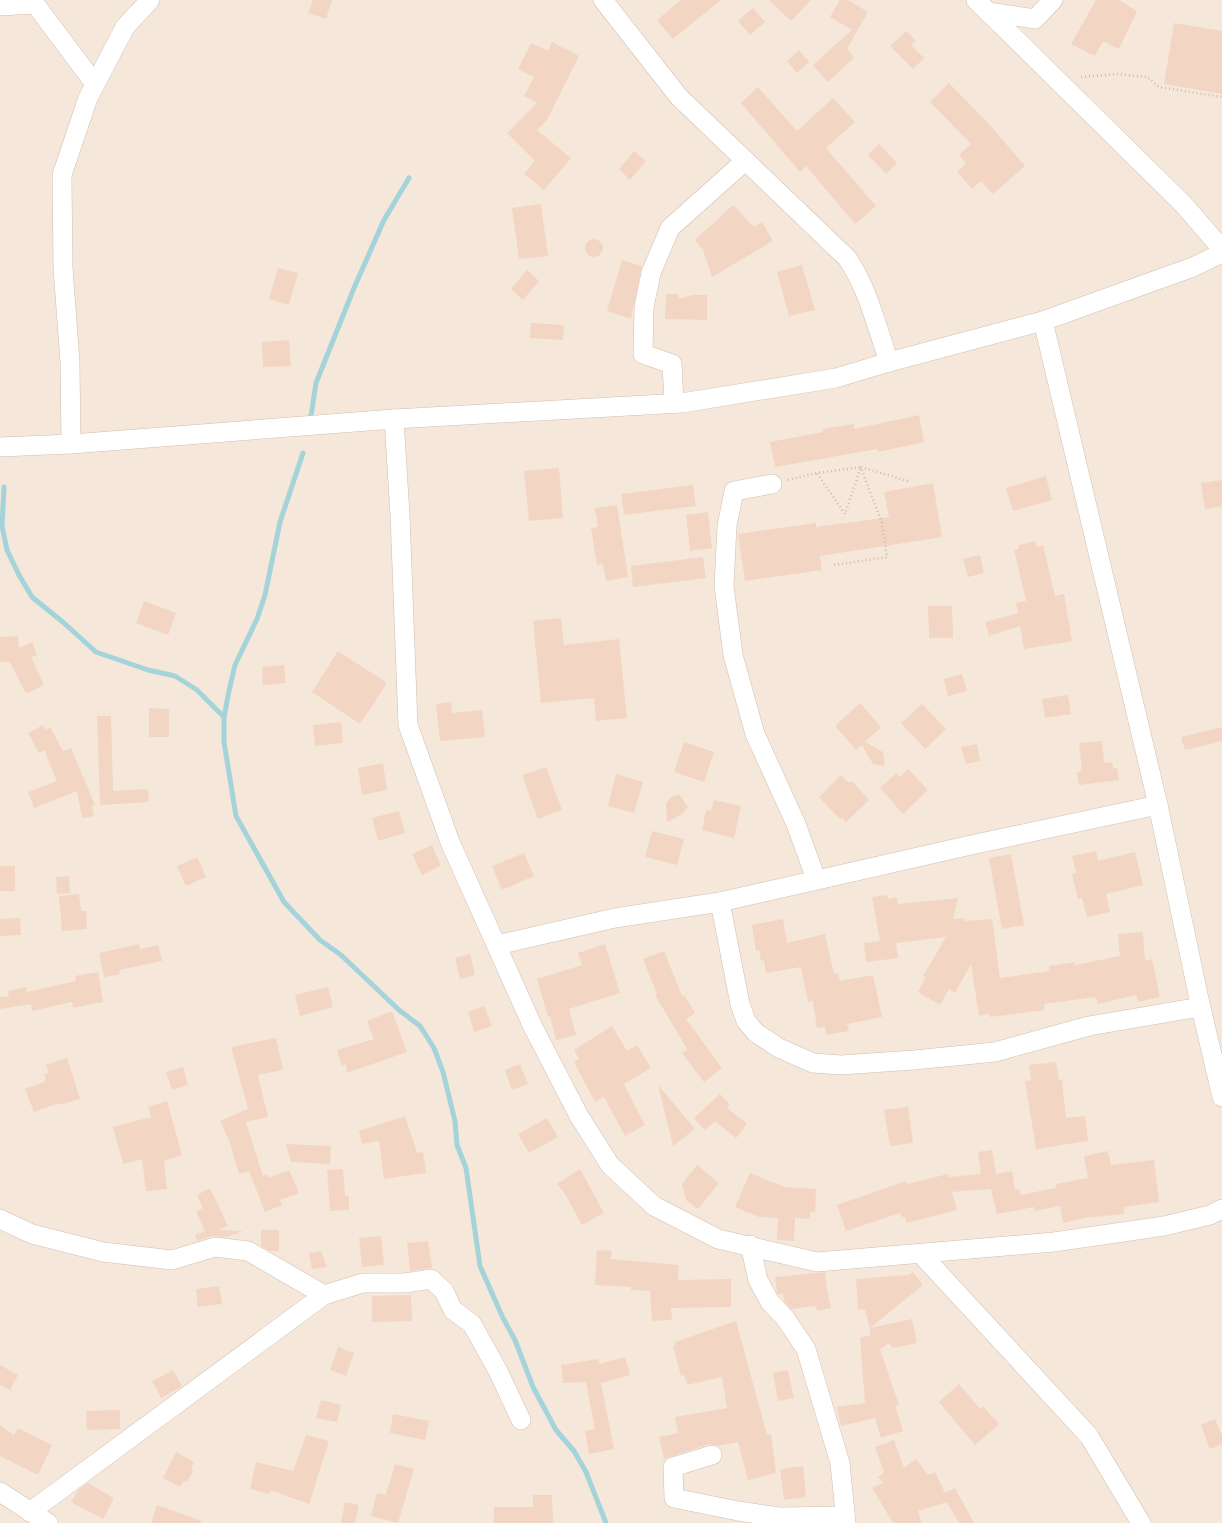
<svg xmlns="http://www.w3.org/2000/svg" width="1222" height="1523" font-family="'PT Sans Narrow',sans-serif">
  <rect width="100%" height="100%" fill="#fdf6ec"/>
  <rect fill="#f5e8da" x="0" y="0" width="1222" height="1523"/>
  <g fill="none" stroke-linecap="round" stroke-linejoin="round">
    <g stroke="#a5d3da" stroke-width="5">
      <polyline points="311,416 316,383 354,288 384,220 409,178"/>
      <polyline points="303,453 280,522 265,595 257,619 235,665 229,691 224,717 224,742 236,816 284,902 320,940 341,955 399,1010 420,1026 434,1048 443,1072 455,1121 457,1145 466,1168 480,1266 503,1318 515,1340 533,1387 556,1430 574,1451 586,1472 606,1523"/>
      <polyline points="4,487 2,526 7,550 19,575 32,597 64,623 96,652 148,670 175,676 197,690 224,717"/>
    </g>
  </g>
  <g fill="#f3d5c3">
    <polygon points="313,0 332,0 326,19 308,13"/>
    <polygon points="681,0 721,0 673,39 657,20"/>
    <polygon points="769,0 811,0 791,21"/>
    <polygon points="840,0 848,0 868,12 847,49 854,58 828,82 813,65 852,30 830,17"/>
    <polygon points="1096,0 1119,0 1137,11 1119,49 1103,41 1095,56 1071,44"/>
    <polygon points="753,8 765,22 750,35 738,21"/>
    <polygon points="1174,23 1222,31 1222,94 1164,84"/>
    <polygon points="906,31 916,41 911,45 924,58 913,69 890,46"/>
    <polygon points="552,42 579,56 547,120 537,130 571,158 544,190 524,174 535,161 507,133 537,103 524,96 534,77 518,69 531,43 548,51"/>
    <polygon points="799,50 809,62 797,73 787,61"/>
    <polygon points="949,83 988,123 1025,166 993,194 981,181 972,189 957,171 966,164 959,155 971,144 930,102"/>
    <polygon points="758,87 797,131 833,98 855,122 826,148 876,206 855,224 806,166 800,172 741,103"/>
    <polygon points="879,144 897,163 886,174 868,155"/>
    <polygon points="634,151 646,161 630,180 619,169"/>
    <polygon points="541,204 548,256 519,259 512,208"/>
    <polygon points="733,205 754,227 762,222 773,241 712,277 703,250 695,240"/>
    <circle cx="594" cy="248" r="9"/>
    <polygon points="622,260 642,266 631,319 607,311"/>
    <polygon points="802,265 815,310 789,316 777,272"/>
    <polygon points="278,268 298,273 289,305 269,299"/>
    <polygon points="527,270 539,281 523,300 511,289"/>
    <polygon points="666,294 678,294 679,299 692,295 707,295 707,320 665,319"/>
    <polygon points="531,323 564,325 563,340 530,338"/>
    <polygon points="289,340 291,366 263,367 262,342"/>
    <polygon points="919,415 924,442 878,452 877,449 775,467 770,442 823,432 822,429 854,424 854,429"/>
    <polygon points="559,468 563,518 529,521 524,471"/>
    <polygon points="1046,476 1052,500 1013,511 1006,488"/>
    <polygon points="1222,480 1222,506 1205,509 1201,483"/>
    <polygon points="933,483 942,537 820,556 822,570 745,581 738,534 816,523 816,527 889,517 884,492"/>
    <polygon points="693,485 696,506 624,515 621,494"/>
    <polygon points="617,505 628,577 606,581 603,564 597,565 591,528 598,527 595,508"/>
    <polygon points="708,512 712,548 690,551 686,515"/>
    <polygon points="1035,541 1037,547 1043,545 1055,596 1064,594 1072,641 1024,649 1020,626 989,636 985,622 1018,613 1016,603 1026,601 1014,550 1019,549 1018,545"/>
    <polygon points="980,555 984,573 968,577 963,559"/>
    <polygon points="703,557 706,578 633,587 631,566"/>
    <polygon points="144,601 176,613 168,635 136,623"/>
    <polygon points="928,606 952,606 953,638 929,638"/>
    <polygon points="561,618 564,645 619,639 627,718 596,721 594,698 541,703 533,621"/>
    <polygon points="18,636 19,648 32,642 37,655 31,657 44,685 26,694 10,662 0,662 0,637"/>
    <polygon points="338,651 387,683 360,724 312,692"/>
    <polygon points="284,665 286,683 263,685 262,667"/>
    <polygon points="962,674 967,691 948,696 944,679"/>
    <polygon points="1068,695 1071,714 1045,718 1042,699"/>
    <polygon points="451,702 452,713 482,710 485,737 440,741 436,704"/>
    <polygon points="860,703 881,727 865,742 883,752 885,766 873,764 862,745 856,750 835,726"/>
    <polygon points="922,704 946,729 925,749 901,723"/>
    <polygon points="149,708 169,709 169,737 149,737"/>
    <polygon points="97,716 111,716 113,791 148,789 149,802 100,805"/>
    <polygon points="341,722 343,743 315,746 313,725"/>
    <polygon points="43,725 46,730 50,727 63,751 71,748 95,805 92,805 94,816 82,818 77,791 34,808 28,792 57,781 44,750 39,753 28,733"/>
    <polygon points="1222,727 1222,741 1185,750 1181,737"/>
    <polygon points="1102,741 1104,763 1112,762 1113,768 1117,768 1119,780 1079,785 1077,772 1082,771 1079,743"/>
    <polygon points="684,742 714,752 704,782 674,772"/>
    <polygon points="977,744 980,761 966,764 961,747"/>
    <polygon points="383,763 387,790 362,795 358,768"/>
    <polygon points="546,767 562,810 538,819 522,775"/>
    <polygon points="908,769 928,790 903,814 880,788 897,773 899,777"/>
    <polygon points="616,774 643,782 634,813 608,806"/>
    <polygon points="841,775 849,783 852,781 869,800 846,822 842,818 840,819 819,797"/>
    <polygon points="679,794 688,807 681,815 667,822 666,803 670,798"/>
    <polygon points="714,800 741,806 734,838 702,830 706,810 711,811"/>
    <polygon points="399,811 405,833 378,841 372,818"/>
    <polygon points="652,831 684,839 677,865 645,857"/>
    <polygon points="432,845 441,866 422,875 412,854"/>
    <polygon points="1096,851 1098,861 1135,852 1143,885 1106,894 1110,912 1087,917 1082,898 1078,899 1072,874 1076,873 1072,856"/>
    <polygon points="524,853 534,876 502,890 492,866"/>
    <polygon points="1011,854 1024,925 1002,929 989,858"/>
    <polygon points="197,857 206,877 186,886 177,866"/>
    <rect x="0" y="866" width="15" height="25"/>
    <polygon points="69,876 70,893 57,894 56,877"/>
    <polygon points="79,894 81,911 86,911 87,929 62,931 59,896"/>
    <polygon points="887,895 888,899 897,897 898,904 958,898 953,919 964,918 964,921 992,919 1000,978 1049,971 1049,966 1075,962 1075,965 1120,956 1118,934 1143,932 1145,961 1152,959 1160,997 1138,1002 1136,995 1098,1004 1096,997 1044,1004 1045,1010 990,1017 989,1014 979,1016 971,964 955,993 949,989 940,1005 918,992 926,977 923,976 946,937 896,943 898,958 866,962 864,943 880,941 872,897"/>
    <polygon points="20,918 21,935 0,936 0,919"/>
    <polygon points="783,919 787,943 825,934 834,974 838,973 840,981 873,975 882,1017 847,1024 849,1031 826,1035 825,1027 817,1028 813,1001 808,1002 801,967 766,973 764,960 761,961 759,950 756,951 752,925"/>
    <polygon points="139,944 140,949 158,945 162,961 119,970 120,974 104,977 99,953"/>
    <polygon points="605,944 620,993 569,1009 576,1035 556,1040 550,1016 548,1017 537,979 582,965 578,953"/>
    <polygon points="664,951 682,996 684,995 695,1013 686,1019 722,1068 704,1082 682,1053 687,1050 686,1047 655,995 657,994 643,959"/>
    <polygon points="470,954 475,975 460,979 455,958"/>
    <polygon points="98,972 103,1002 73,1008 72,1002 32,1011 31,1004 0,1009 0,997 9,996 8,991 26,987 27,992 76,981 75,976"/>
    <polygon points="328,987 333,1007 300,1016 295,995"/>
    <polygon points="484,1006 492,1026 474,1032 468,1012"/>
    <polygon points="392,1011 407,1052 347,1073 346,1064 342,1066 337,1050 374,1039 367,1021"/>
    <polygon points="612,1026 627,1051 637,1045 651,1068 624,1084 645,1125 625,1136 604,1097 595,1102 574,1062 579,1059 574,1050"/>
    <polygon points="276,1038 283,1070 258,1075 268,1117 246,1122 263,1176 267,1174 268,1178 289,1170 299,1193 280,1200 282,1205 265,1212 249,1171 239,1174 229,1140 220,1121 248,1109 231,1047"/>
    <polygon points="67,1058 80,1099 60,1105 59,1103 34,1112 25,1089 46,1081 44,1074 49,1073 46,1065"/>
    <polygon points="1056,1062 1059,1080 1062,1080 1066,1118 1085,1116 1088,1141 1036,1149 1025,1081 1031,1080 1029,1065"/>
    <polygon points="520,1064 528,1084 512,1090 505,1070"/>
    <polygon points="183,1067 188,1085 172,1090 166,1072"/>
    <polygon points="658,1085 695,1129 673,1146"/>
    <polygon points="720,1094 730,1105 727,1108 747,1124 736,1138 715,1121 705,1130 694,1118"/>
    <polygon points="167,1101 182,1155 164,1161 167,1189 146,1191 142,1159 123,1164 113,1127 151,1117 148,1107"/>
    <polygon points="908,1107 913,1143 890,1146 884,1110"/>
    <polygon points="405,1116 417,1153 423,1152 426,1173 384,1179 379,1141 362,1144 359,1131"/>
    <polygon points="547,1118 558,1137 529,1153 518,1134"/>
    <polygon points="286,1144 331,1146 330,1164 291,1162"/>
    <polygon points="992,1150 996,1174 1012,1171 1015,1190 1019,1189 1020,1195 1056,1188 1056,1184 1088,1178 1084,1156 1108,1151 1111,1165 1154,1160 1159,1202 1124,1207 1124,1214 1085,1218 1063,1223 1060,1206 1035,1211 1034,1207 997,1214 991,1189 952,1192 957,1210 907,1223 905,1217 902,1217 900,1213 846,1231 837,1205 906,1181 907,1184 948,1174 949,1177 981,1174 978,1152"/>
    <polygon points="697,1165 719,1183 698,1209 686,1200 682,1184"/>
    <polygon points="343,1169 345,1196 349,1196 349,1210 330,1211 327,1170"/>
    <polygon points="580,1169 604,1213 582,1225 565,1194 557,1184"/>
    <polygon points="750,1173 784,1187 816,1189 815,1212 810,1212 810,1219 795,1218 794,1241 777,1240 778,1218 759,1217 735,1207"/>
    <polygon points="210,1188 228,1226 218,1230 243,1231 227,1237 212,1236 197,1241 195,1235 205,1231 196,1212 203,1208 197,1195"/>
    <polygon points="261,1230 279,1230 279,1251 269,1251 261,1246"/>
    <polygon points="381,1236 384,1265 362,1267 359,1238"/>
    <polygon points="428,1241 432,1268 410,1271 407,1243"/>
    <polygon points="597,1250 612,1251 611,1259 679,1265 678,1280 731,1279 731,1307 671,1308 672,1320 652,1321 650,1291 631,1290 631,1287 595,1285"/>
    <polygon points="321,1251 327,1267 312,1269 309,1253"/>
    <polygon points="825,1272 827,1290 831,1308 817,1311 816,1306 791,1309 784,1301 783,1293 778,1294 777,1292 775,1277"/>
    <polygon points="913,1272 923,1285 870,1328 912,1319 917,1343 893,1348 889,1343 880,1349 899,1405 895,1406 903,1431 881,1438 875,1418 841,1426 837,1407 865,1403 860,1338 871,1335 865,1309 858,1310 856,1279 909,1275"/>
    <polygon points="219,1286 222,1304 198,1307 196,1289"/>
    <polygon points="411,1295 412,1321 372,1322 372,1296"/>
    <polygon points="736,1321 767,1435 771,1434 776,1473 748,1480 738,1442 718,1446 709,1444 664,1459 659,1437 678,1433 675,1417 727,1408 722,1377 687,1385 684,1375 681,1376 673,1346 676,1345 675,1342"/>
    <polygon points="338,1347 354,1353 346,1376 330,1370"/>
    <polygon points="625,1357 630,1375 601,1383 614,1449 589,1454 585,1431 595,1429 586,1382 563,1383 561,1365 598,1359 600,1364"/>
    <polygon points="0,1365 18,1375 10,1390 0,1385"/>
    <polygon points="173,1370 182,1386 161,1398 152,1381"/>
    <polygon points="788,1370 794,1398 778,1401 773,1373"/>
    <polygon points="959,1384 980,1409 983,1406 999,1424 975,1445 939,1402"/>
    <polygon points="321,1400 341,1405 337,1422 316,1418"/>
    <polygon points="120,1410 120,1429 87,1430 86,1411"/>
    <polygon points="393,1414 429,1421 425,1440 390,1433"/>
    <polygon points="1215,1419 1222,1436 1222,1444 1210,1449 1201,1425"/>
    <polygon points="0,1425 14,1435 18,1428 52,1445 38,1475 0,1456"/>
    <polygon points="306,1435 329,1441 309,1504 270,1490 269,1494 250,1489 256,1462 293,1471"/>
    <polygon points="894,1440 904,1468 916,1459 928,1475 935,1472 945,1493 955,1488 974,1523 959,1523 947,1502 918,1511 922,1523 893,1523 872,1488 883,1483 878,1477 884,1472 875,1447"/>
    <polygon points="176,1452 194,1462 191,1470 193,1471 187,1482 184,1481 180,1487 163,1478"/>
    <polygon points="395,1464 414,1469 398,1523 371,1516 377,1493 386,1495"/>
    <polygon points="803,1466 806,1497 784,1500 780,1469"/>
    <polygon points="88,1483 114,1498 103,1519 71,1502 78,1490"/>
    <polygon points="533,1495 552,1495 553,1523 494,1523 494,1507 533,1507"/>
    <polygon points="345,1502 359,1505 355,1523 341,1523"/>
    <polygon points="157,1505 201,1521 201,1523 151,1523"/>
  </g>
  <g fill="none" stroke-linecap="round" stroke-linejoin="round">
    <defs>
      <g id="minor">
        <polyline points="32,0 95,84"/>
        <path d="M603,0L679,97L847,258C868,288 877,328 889,362"/>
        <polyline points="976,0 1184,205 1222,249"/>
        <polyline points="0,6 34,4"/>
        <polyline points="988,12 1035,19 1053,0"/>
        <polyline points="1043,321 1158,805 1199,999 1222,1097"/>
        <polyline points="674,403 672,364 643,354 644,307 651,273 670,228 745,161"/>
        <polyline points="394,419 400,515 408,725 450,842 533,1027 579,1116 610,1165 654,1206 718,1239 817,1262 1054,1242 1164,1226 1210,1215 1222,1209"/>
        <polyline points="71,444 70,362 63,268 62,175 88,98 125,27 150,0"/>
        <polyline points="0,447 71,444 394,419 682,403 836,378 889,362 1043,321 1193,267 1222,253"/>
        <polyline points="772,484 734,491 727,526 724,586 733,655 755,734 796,824 816,879"/>
        <polyline points="720,902 740,1004 746,1021 756,1033 779,1048 813,1063 841,1065 914,1060 995,1052 1089,1026 1200,1007"/>
        <polyline points="497,945 615,918 720,902 971,845 1158,805"/>
        <polyline points="0,1219 32,1234 103,1252 172,1260 215,1247 248,1251 324,1295 363,1283 405,1283 431,1279 444,1291 453,1310 472,1324 498,1371 521,1420"/>
        <polyline points="750,1245 758,1280 770,1302 785,1318 806,1349 840,1463 846,1523"/>
        <polyline points="921,1254 1089,1436 1141,1523"/>
        <polyline points="712,1455 673,1467 674,1498 738,1511 778,1517 845,1516"/>
        <polyline points="0,1492 48,1523"/>
        <polyline points="30,1512 324,1295"/>
      </g>
    </defs>
    <use href="#minor" stroke="#d1beb0" stroke-width="20"/>
    <g stroke="#d9b8a5" stroke-width="2.5" stroke-dasharray="1 3" stroke-linecap="butt">
      <polyline points="1081,77 1117,74 1147,77 1159,87 1222,97"/>
      <polyline points="861,467 908,481"/>
      <polyline points="788,480 817,473 861,467 845,514 817,473"/>
      <polyline points="834,565 887,557 882,523 861,468"/>
    </g>
    <use href="#minor" stroke="#fff" stroke-width="19"/>
  </g>
</svg>
